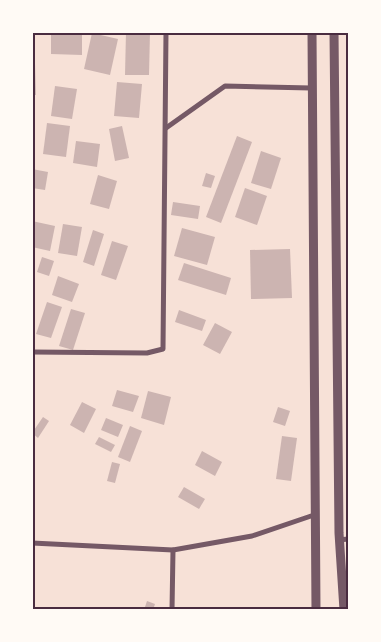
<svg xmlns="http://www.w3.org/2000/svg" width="381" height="642" font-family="Manrope,sans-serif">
  <rect width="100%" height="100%" fill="#f7e1d7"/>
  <g fill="#ccb4b1">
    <polygon points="32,32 34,32 36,95 32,95"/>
    <polygon points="51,32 82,32 82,55 51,54"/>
    <polygon points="126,32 150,32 149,75 125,75"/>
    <polygon points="92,33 118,39 110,75 84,69"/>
    <polygon points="117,82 142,84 139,118 114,116"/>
    <polygon points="55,86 77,89 72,119 51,116"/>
    <polygon points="47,123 70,126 66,157 43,154"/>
    <polygon points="122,126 129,158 115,161 109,129"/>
    <polygon points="237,136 252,142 221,223 206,217"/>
    <polygon points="76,141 100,144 97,167 73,163"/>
    <polygon points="261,151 281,158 271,189 251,183"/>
    <polygon points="32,169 48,172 45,190 32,188"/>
    <polygon points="206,173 215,176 211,188 202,186"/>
    <polygon points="98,175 117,181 109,209 90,204"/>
    <polygon points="245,188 267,196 257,225 235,217"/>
    <polygon points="173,202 200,206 198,219 171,215"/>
    <polygon points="32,221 55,226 50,251 32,247"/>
    <polygon points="63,224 82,227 77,256 58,253"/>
    <polygon points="182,228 215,237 207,265 174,256"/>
    <polygon points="93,230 104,234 94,266 83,262"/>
    <polygon points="112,241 128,246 116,280 101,275"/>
    <polygon points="290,249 292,298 251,299 250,250"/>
    <polygon points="42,257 54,261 49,276 37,272"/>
    <polygon points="184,263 231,278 226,295 178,280"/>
    <polygon points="58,276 79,284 72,302 52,295"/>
    <polygon points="47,302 62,307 51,338 36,334"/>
    <polygon points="71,309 85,313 73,350 59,346"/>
    <polygon points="179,310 206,320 202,331 175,322"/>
    <polygon points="215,323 232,332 220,354 203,345"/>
    <polygon points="117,390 139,396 133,412 112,406"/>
    <polygon points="148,391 171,397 164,425 141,418"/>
    <polygon points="82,402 96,409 84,433 70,425"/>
    <polygon points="278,407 290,411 285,426 273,422"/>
    <polygon points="43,417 49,421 38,438 32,433"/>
    <polygon points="106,418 123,425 118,437 101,430"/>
    <polygon points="130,426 142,431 130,462 118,457"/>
    <polygon points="282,436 297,438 291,481 276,479"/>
    <polygon points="99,437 115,445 111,452 95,444"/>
    <polygon points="202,451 222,462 215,476 195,465"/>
    <polygon points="112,462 120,464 115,483 107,481"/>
    <polygon points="184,487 205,499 199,509 178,497"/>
    <polygon points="147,601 155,604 153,610 144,610"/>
  </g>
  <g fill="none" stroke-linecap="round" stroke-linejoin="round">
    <g stroke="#755966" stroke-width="5">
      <polyline points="166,128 225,86 311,88"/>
      <polyline points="32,352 147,353 163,349 166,32"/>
      <polyline points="339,540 348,539"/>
      <polyline points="32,543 173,550 252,536 314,515"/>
      <polyline points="172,610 173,550"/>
    </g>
    <g stroke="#755966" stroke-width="9">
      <polyline points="312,32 316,610"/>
      <polyline points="334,32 339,533 344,610"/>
    </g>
  </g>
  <rect width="381" height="642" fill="none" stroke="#fffaf5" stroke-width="68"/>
  <rect x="34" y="34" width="313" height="574" fill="none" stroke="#4a2c40" stroke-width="2"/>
</svg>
